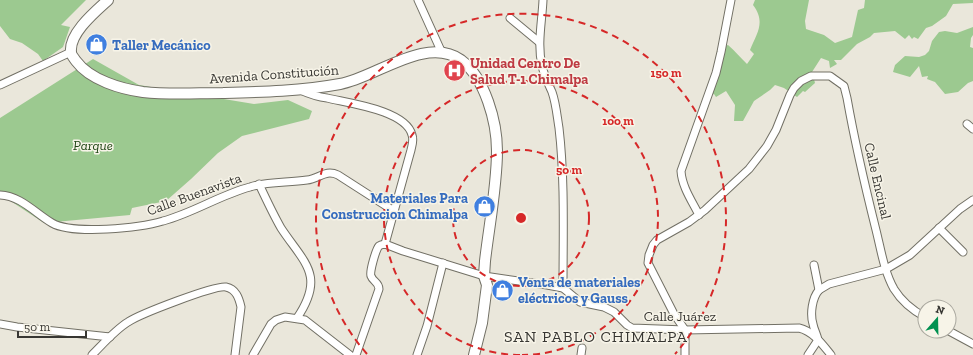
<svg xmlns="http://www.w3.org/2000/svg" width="973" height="355" font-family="'Zilla Slab',serif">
  <rect width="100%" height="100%" fill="#eae7db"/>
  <g fill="#9cc990">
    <polygon points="0,0 86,0 61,25 70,27 63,47 43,61 38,54 22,43 10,39 0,26"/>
    <path d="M755,0H809L805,21L806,29L824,35L835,43L852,37L858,10L864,8L865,0H973V3L953,4L946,16L932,26L926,28L918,39L914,37L912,39L909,35L905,39L895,31L874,33L870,37L857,44L841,60H834L837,64L830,68L829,61L821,58L812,72L815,83L805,92L803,91L797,97L784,88L775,85L770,90L754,101L743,121H734L735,105L726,91L716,97L714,94L712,95L709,90L718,48L728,45C735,51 740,57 747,64L754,54L750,50C757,33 766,22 753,5Z"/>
    <polygon points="973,27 973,35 971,38 970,47 973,48 973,81 968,83 958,92 945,94 935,82 927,79 928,76 922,77 919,66 910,77 893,72 895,65 905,56 919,57 925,55 929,51 932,41 939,32 945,31 957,33"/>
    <polygon points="93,59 139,85 254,104 288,100 312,111 309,119 242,136 218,153 191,179 166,201 132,208 130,215 44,223 3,196 0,196 0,118"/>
  </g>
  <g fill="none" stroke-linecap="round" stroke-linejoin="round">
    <defs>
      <g id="minor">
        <polyline points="418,0 442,53"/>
        <path d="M543,0C542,22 537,44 542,66C544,75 548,83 552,92C556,103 557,116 559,128C565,179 563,236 563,288"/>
        <polyline points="510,18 539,42"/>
        <polyline points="0,85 71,52"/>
        <path d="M300,90C309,94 317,97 327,98C347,103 406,110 412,135C414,140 412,145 411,150L385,244"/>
        <polyline points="967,124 973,129"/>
        <path d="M259,184C266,199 273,214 281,228C304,263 326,275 297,318"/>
        <path d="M0,195C21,196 35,213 52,223C73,235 140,228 163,221C193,213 220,195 250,187C269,181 288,183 307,180C319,179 325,169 338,175L394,211"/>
        <path d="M699,215C692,201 682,187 681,171L716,73L721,52L731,0"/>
        <polyline points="939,228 963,252"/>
        <path d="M385,244L403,251L484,276L547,285L563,288L580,302L604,307L614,312L627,325L632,328L685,330L799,328C813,331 823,345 831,355"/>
        <polyline points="819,290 829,284 886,269 910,255 960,209 973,200"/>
        <polyline points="0,324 17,327 110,337"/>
        <polyline points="949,331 973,344"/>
        <path d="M92,355C103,344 115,330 128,322C140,314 215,285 226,287C236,289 239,298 241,307L235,355"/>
        <polyline points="253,355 271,324 276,320 285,317 305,320 350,355"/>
        <path d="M356,355L379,289C379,282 373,282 371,276C369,273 376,249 379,246C382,244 383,245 385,244"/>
        <polyline points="417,355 427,326 443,263"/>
        <polyline points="581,355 582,348"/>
        <path d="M685,355V330L674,314L648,263L649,255L653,245L657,240L689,222L705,210L749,169L767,146L776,130L790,95L794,88L801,81L811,76H830L844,86L847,98C855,143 865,186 876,230C881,250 884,271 894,289C902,302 912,310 925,317"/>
        <path d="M808,355L818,340C817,334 814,330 813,324C810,314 812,298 819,290L814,265"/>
      </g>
      <path id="secondary" d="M108,0C96,11 69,33 71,52C71,55 74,58 76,61C90,80 121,89 143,92C170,95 196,93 223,93C261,92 302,91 340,84C375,78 426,35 461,60C485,78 497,122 497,151C497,186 489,226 485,261L484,276L487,285L482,323L474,355"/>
    </defs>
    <use href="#minor" stroke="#727065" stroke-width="9"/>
    <use href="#secondary" stroke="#727065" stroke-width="12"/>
    <use href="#minor" stroke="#fff" stroke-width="7"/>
    <use href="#secondary" stroke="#fff" stroke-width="10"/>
  </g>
  <g fill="none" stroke="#d62828" stroke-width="2" stroke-dasharray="7 5">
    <circle cx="521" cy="218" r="68"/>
    <path d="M520 355A137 137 0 1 1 522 355"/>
    <path d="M367 354A205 205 0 1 1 675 354"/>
  </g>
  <defs>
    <symbol id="shop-disc" viewBox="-11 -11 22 22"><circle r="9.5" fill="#3f7fe0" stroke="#f7f4e8"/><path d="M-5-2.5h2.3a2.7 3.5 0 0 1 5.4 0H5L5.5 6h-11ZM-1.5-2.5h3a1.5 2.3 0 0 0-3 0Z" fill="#fff"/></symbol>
    <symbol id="hospital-disc" viewBox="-11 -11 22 22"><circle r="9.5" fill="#e0444e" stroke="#f7f4e8"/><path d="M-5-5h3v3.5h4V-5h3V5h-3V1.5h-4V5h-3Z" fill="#fff"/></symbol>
  </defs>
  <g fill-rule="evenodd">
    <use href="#shop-disc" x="84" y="32" width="25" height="25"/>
    <use href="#hospital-disc" x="442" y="58" width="25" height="25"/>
    <use href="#shop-disc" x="472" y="194" width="25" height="25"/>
    <use href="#shop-disc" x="490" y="278" width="25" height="25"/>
  </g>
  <g text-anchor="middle" stroke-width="3" stroke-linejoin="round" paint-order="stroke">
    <g font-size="14" font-weight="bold" fill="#366cbe" stroke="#f7f4e8" text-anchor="start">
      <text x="112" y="50">Taller Mecánico</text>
      <text x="468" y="203" text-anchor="end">Materiales Para<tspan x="468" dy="16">Construccion Chimalpa</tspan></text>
      <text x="518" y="287">Venta de materiales<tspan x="518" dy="16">eléctricos y Gauss</tspan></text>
    </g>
    <g font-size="14" font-weight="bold" fill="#be3a42" stroke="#f7f4e8" text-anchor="start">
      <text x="470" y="68">Unidad Centro De<tspan x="470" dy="16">Salud T-1 Chimalpa</tspan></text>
    </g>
    <g font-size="14" fill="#373632" stroke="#f7f4e8">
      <text transform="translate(274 74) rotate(-4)" y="5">Avenida Constitución</text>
      <text transform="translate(878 181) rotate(77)" y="5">Calle Encinal</text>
      <text transform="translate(194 194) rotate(-20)" y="5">Calle Buenavista</text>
      <text x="680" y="321">Calle Juárez</text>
    </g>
    <g font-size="14" font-style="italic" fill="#204615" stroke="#f7f4e8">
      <text x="93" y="150">Parque</text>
    </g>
    <g font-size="16" letter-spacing="1" fill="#373632" stroke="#f7f4e8">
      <text x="596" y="342">SAN PABLO CHIMALPA</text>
    </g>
  </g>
  <circle cx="521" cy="218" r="6" fill="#d62828" stroke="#f7f4e8" stroke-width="2"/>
  <g font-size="12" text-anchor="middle" font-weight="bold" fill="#d62828" stroke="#f7f4e8" stroke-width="3" stroke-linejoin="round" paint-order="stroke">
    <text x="666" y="77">150 m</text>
    <text x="618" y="125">100 m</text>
    <text x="569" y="174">50 m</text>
  </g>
  <g transform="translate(937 319) rotate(20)"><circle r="19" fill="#f7f4e8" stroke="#aaa89f"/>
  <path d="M0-3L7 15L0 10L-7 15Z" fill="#019150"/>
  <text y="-6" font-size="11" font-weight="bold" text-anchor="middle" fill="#373632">N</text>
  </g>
  <path d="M18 331v6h68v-6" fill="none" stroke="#373632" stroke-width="2"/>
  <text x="24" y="331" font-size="12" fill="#373632" stroke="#f7f4e8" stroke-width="3" paint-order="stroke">50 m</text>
</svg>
